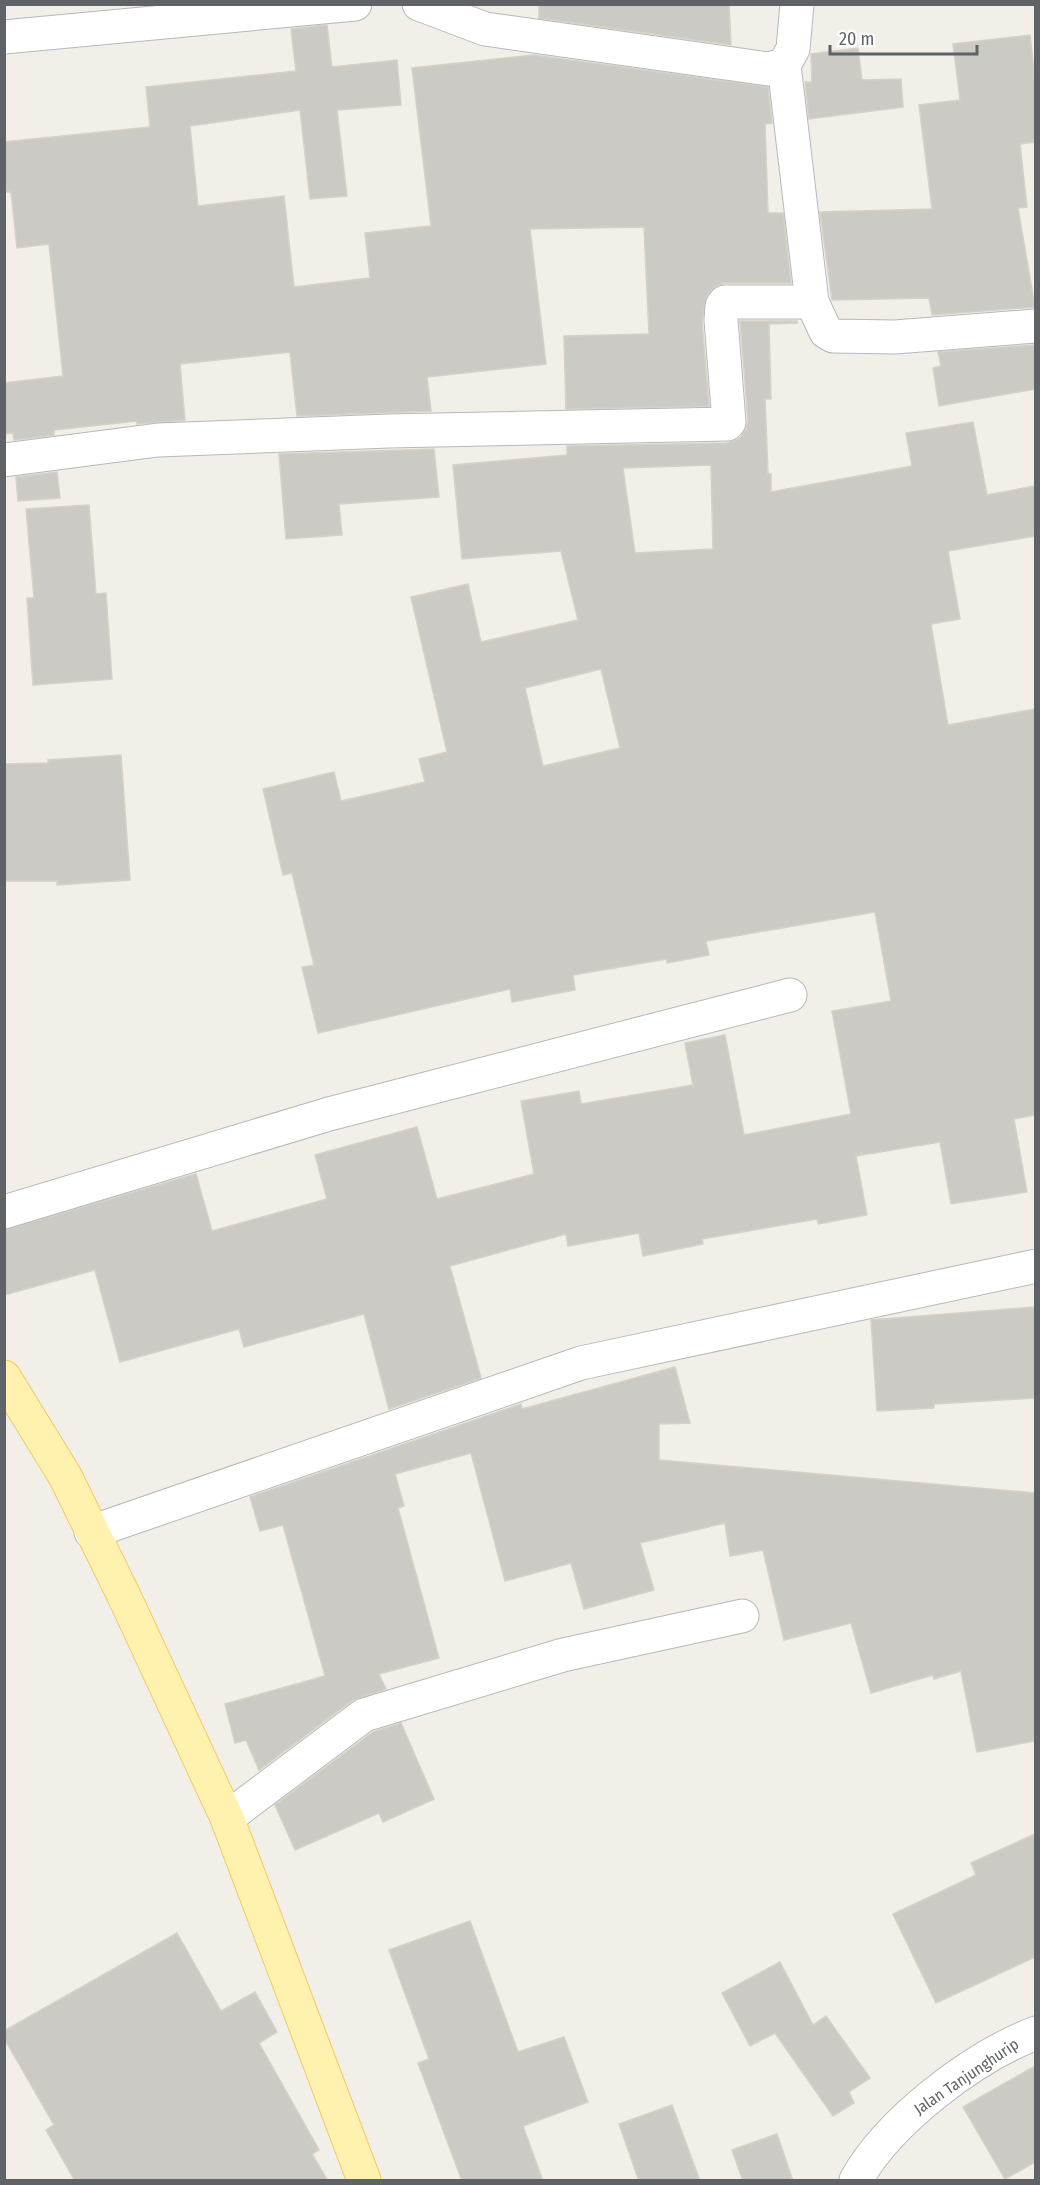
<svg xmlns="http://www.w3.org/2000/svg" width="1040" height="2185" font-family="'Fira Sans Condensed',sans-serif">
  <rect width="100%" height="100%" fill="#f1efe8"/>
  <g fill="#cccac5" stroke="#d6d1c6" stroke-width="1.5" fill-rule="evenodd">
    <polygon points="539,4 729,4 731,45 539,18"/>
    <polygon points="327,25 332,67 397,60 401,105 337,110 347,196 310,199 300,110 190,126 198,206 284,196 294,287 370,278 365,233 431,226 412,68 534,55 768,87 772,123 765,124 768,213 783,213 791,283 724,283 716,286 707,295 702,321 709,406 566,409 564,336 649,334 644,227 530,229 546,364 427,377 431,411 297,416 290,352 180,364 185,420 137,424 137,421 54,430 54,435 14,440 13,433 4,434 4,383 63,376 49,244 17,248 11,192 4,192 4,142 150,127 146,87 296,71 291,29"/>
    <polygon points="1030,35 1035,80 1035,142 1020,144 1027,207 1018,208 1035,307 932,315 929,298 832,300 820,212 932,209 919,105 960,100 953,44"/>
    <polygon points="858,48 862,80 901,79 903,107 809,119 805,82 812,82 811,54"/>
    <path d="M740,321H797V323L769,324L771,399H765L768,474H771V492L912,466L906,433L973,422L987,495L1035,486V536L948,551L960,619L931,624L948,725L1035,709V1115L1014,1119L1027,1192L951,1204L940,1142L856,1156L867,1215L818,1224L817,1219L702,1239L703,1244L643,1256L639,1233L568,1246L566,1234L450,1266L481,1378L389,1409L364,1314L244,1347L239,1329L120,1362L95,1270L4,1295V1230L196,1174L212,1231L327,1199L315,1155L417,1127L437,1199L534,1174L521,1101L579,1091L581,1104L693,1085L685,1043L725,1035L744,1135L851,1114L832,1011L891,1001L875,912L706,941L709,955L667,963V959L573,975L575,990L512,1002L510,989L318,1033L302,967L314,965L292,873L283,875L263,789L334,772L341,801L425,782L419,759L447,752L411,597L468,584L481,642L578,620L561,551L462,559L453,465L567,455V446L727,443L740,438L746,429L748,421ZM711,465L713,549L635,553L623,468ZM601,669L620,748L543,766L525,688Z"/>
    <polygon points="1035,345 1035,389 939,406 933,368 941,366 938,352"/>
    <polygon points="434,449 439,497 339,504 342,535 286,539 279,454"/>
    <polygon points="57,472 60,498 18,501 16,477"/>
    <polygon points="89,505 96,594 106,593 112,679 33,685 27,598 34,598 26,509"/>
    <polygon points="121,755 130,880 57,885 57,881 4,881 4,764 48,763 48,760"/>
    <polygon points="1035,1307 1035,1398 934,1404 934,1408 877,1411 871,1320"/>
    <polygon points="675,1367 690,1423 659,1424 659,1460 1035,1493 1035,1741 977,1752 961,1671 934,1679 933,1675 871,1693 851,1623 784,1640 763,1550 730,1556 725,1523 640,1543 654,1590 584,1609 571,1563 505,1581 471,1453 395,1474 404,1506 398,1508 439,1658 379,1674 386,1689 353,1700 259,1770 246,1740 235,1743 225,1704 325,1676 283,1525 260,1531 250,1497 521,1404 522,1409"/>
    <polygon points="401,1723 434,1799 383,1822 379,1813 295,1850 275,1805 373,1732"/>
    <polygon points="1035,1834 1035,1957 936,2003 893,1914 976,1875 971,1863"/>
    <polygon points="470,1921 518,2052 564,2037 588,2102 523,2126 543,2181 462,2181 418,2063 429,2059 389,1950"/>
    <polygon points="177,1933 221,2011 255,1992 277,2032 259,2043 319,2150 312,2154 328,2181 75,2181 46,2130 54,2125 4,2038 4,2031"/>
    <polygon points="780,1962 813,2025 826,2016 870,2078 849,2092 854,2103 833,2116 775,2033 750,2046 722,1993"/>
    <polygon points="1035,2066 1035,2162 1005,2179 963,2107"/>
    <polygon points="672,2105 700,2181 639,2181 619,2124"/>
    <polygon points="777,2134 793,2181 743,2181 732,2150"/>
  </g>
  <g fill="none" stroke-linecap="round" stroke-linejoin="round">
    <defs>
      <g id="street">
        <polyline points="419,4 485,29 768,69 784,65 793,49 797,4"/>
        <polyline points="4,37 355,4"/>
        <polyline points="784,65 812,302"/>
        <polyline points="4,460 158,440 389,431 727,424 729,422 721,320 722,306 725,302 812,302 826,332 833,336 895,337 1036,326"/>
        <polyline points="4,1212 329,1114 790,995"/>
        <polyline points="91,1532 581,1363 1036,1266"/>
        <polyline points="227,1818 364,1715 563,1655 742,1616"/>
      </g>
      <path id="secondary" d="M856,2180C889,2121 973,2057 1036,2033"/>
      <polyline id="primary" points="4,1377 65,1476 125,1598 227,1818 364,2180"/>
    </defs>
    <use href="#street" stroke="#b5b8bc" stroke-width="35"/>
    <use href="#secondary" stroke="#b6babf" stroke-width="35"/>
    <use href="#primary" stroke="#f2c960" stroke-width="35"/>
    <use href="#street" stroke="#fff" stroke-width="33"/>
    <use href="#secondary" stroke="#fff" stroke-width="33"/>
    <use href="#primary" stroke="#fff2af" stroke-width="33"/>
  </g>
  <g text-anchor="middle" stroke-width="4.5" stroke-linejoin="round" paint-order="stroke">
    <g font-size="16" fill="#5f6368" stroke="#fff">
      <text transform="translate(966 2076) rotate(-34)" y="6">Jalan Tanjunghurip</text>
    </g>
  </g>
  <rect width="1040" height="2185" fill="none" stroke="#5f6368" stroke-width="12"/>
  <path d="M830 45v9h147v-9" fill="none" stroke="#5f6368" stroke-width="3"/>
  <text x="839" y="45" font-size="18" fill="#5f6368" stroke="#ffffff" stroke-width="4.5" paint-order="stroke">20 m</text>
</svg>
